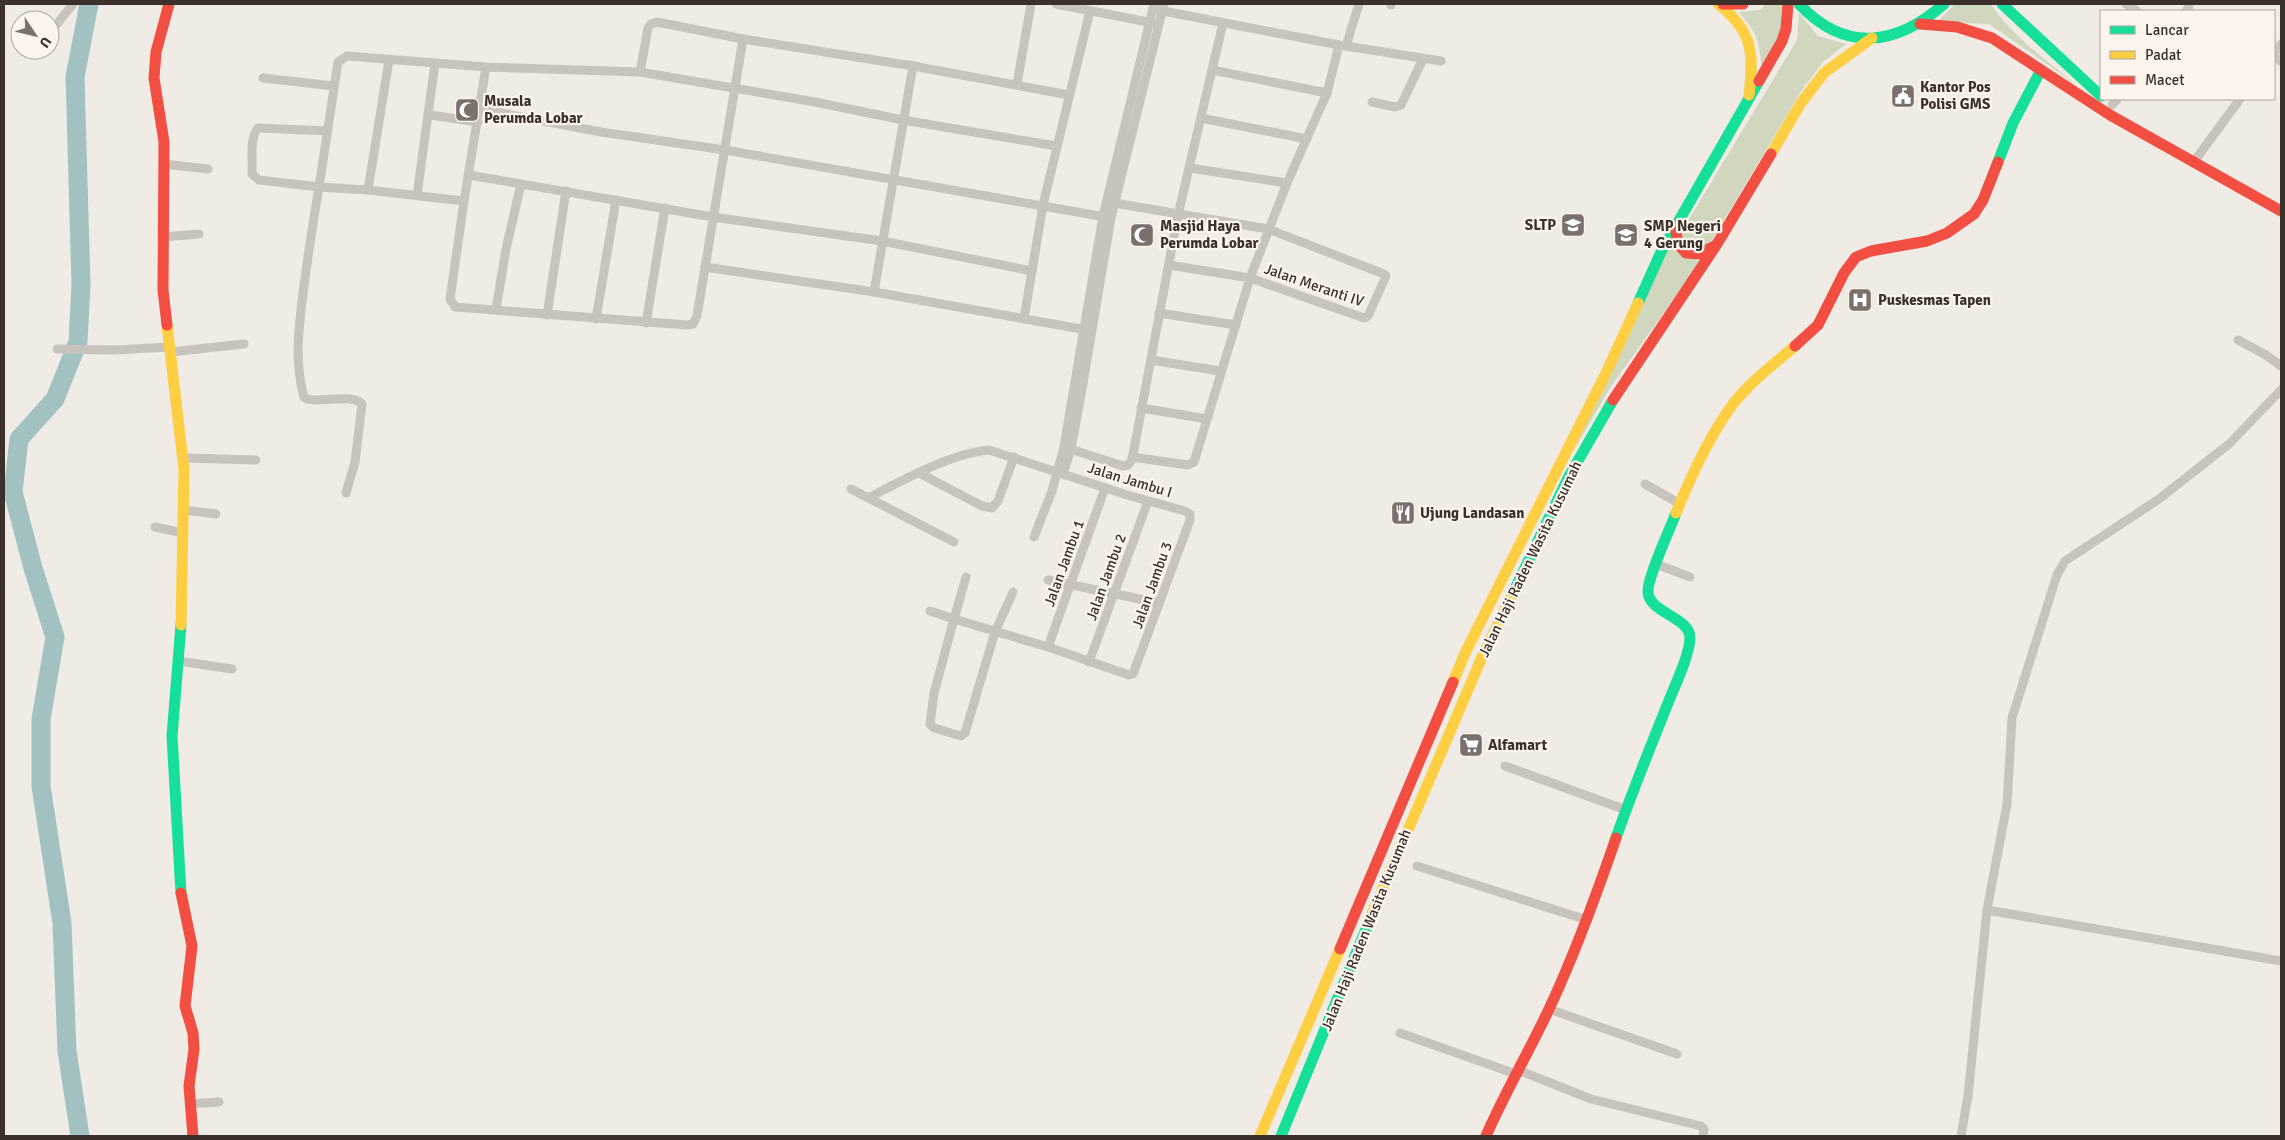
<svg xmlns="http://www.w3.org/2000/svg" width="2285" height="1140" font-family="Signika,sans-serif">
  <rect width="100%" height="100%" fill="#f0ebe5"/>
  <g fill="#d1d6bf">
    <path d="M1766,4H1782L1786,25L1762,70C1759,41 1758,33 1738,12L1760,10Z"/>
    <path d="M1955,4H1991C2013,37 2046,60 2077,85L1989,24L1937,22Z"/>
    <polygon points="1799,13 1818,36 1846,44 1823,62 1802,90 1706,250 1694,253 1680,234 1797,40"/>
    <polygon points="1668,244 1700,262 1610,388 1574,450"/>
  </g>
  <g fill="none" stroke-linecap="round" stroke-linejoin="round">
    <polyline stroke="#a1c2c1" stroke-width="19" points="80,1136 67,1051 62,923 41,786 41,719 55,637 33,568 13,492 19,439 55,399 78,342 81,284 75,77 89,4"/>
    <g stroke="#c9c3be" stroke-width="9">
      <polyline points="1056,4 1153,23"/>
      <polyline points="2126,4 2137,11"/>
      <polyline points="1391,5 1391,4"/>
      <polyline points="1158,10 1339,45 1441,61"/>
      <polyline points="2186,11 2189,7"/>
      <polyline points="57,24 73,4"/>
      <polyline points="1346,46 1359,4"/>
      <polyline points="2274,54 2281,44"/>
      <polyline points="2274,57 2281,61"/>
      <polyline points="486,67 464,201 368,190 319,187 338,62 347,56 486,67 640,72 815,102 903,120 1056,146"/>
      <polyline points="1212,70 1327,93"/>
      <polyline points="640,72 648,28 651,24 657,22 743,39 913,66 1069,95"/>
      <polyline points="263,78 334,86"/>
      <polyline points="1017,84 1031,4"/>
      <polyline points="1372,102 1395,107 1401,105 1423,59"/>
      <polyline points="2112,105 2117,99"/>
      <polyline points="480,109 601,132 725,150 1111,218"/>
      <polyline points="430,115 478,122"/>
      <polyline points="1201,118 1307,139"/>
      <path d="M327,131L258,128C249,139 253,160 252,174L259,180L319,187C314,217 309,248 305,278C300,318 293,358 304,397L307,399C322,403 351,393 362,404L355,462L346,493"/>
      <polyline points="2193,163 2240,99"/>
      <polyline points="164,164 208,169"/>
      <polyline points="1190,168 1287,183"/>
      <polyline points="469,175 713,217 882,241 1032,271"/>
      <polyline points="368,190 389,60"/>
      <polyline points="417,195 435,63"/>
      <polyline points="464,201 450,299 455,307 687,325 693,324 697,316 743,39"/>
      <polyline points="1114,203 1268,229 1384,274 1386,276 1368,316 1364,318 1250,278 1169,265"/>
      <polyline points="163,237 199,234"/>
      <polyline points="705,267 874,292 1087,330"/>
      <polyline points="874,292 913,66"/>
      <polyline points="496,309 506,249 521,184"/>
      <polyline points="1159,313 1236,325"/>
      <polyline points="547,315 566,191"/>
      <polyline points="596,319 616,200"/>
      <polyline points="1024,319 1043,205 1090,11"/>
      <polyline points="646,323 665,208"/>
      <polyline points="2238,340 2266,355 2281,366"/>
      <polyline points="57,349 114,350 169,347"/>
      <polyline points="170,352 244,344"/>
      <polyline points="1151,360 1220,371"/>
      <polyline points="1141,408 1207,419"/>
      <polyline points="1064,447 1123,466 1128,465 1132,460 1178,215 1223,23"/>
      <polyline points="1132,457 1188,465 1194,462 1250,278 1287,183 1327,93 1339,45"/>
      <polyline points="184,458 256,460"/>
      <polyline points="919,473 982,506 992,508 998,501 1014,457"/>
      <polyline points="1063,474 1071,449 1082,389 1111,218 1164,4"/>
      <polyline points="1645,484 1680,504"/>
      <polyline points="851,489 954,542"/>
      <path d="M870,497C903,480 952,453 989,450L1127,495L1185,511L1190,514V520L1133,674L1129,675L1048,647L954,619L934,693L930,724L934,728L961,736L965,733L995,632L1013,592"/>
      <polyline points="184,510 216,514"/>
      <polyline points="155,527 183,533"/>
      <polyline points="1034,537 1052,491 1064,447 1103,216 1154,4"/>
      <polyline points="1656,564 1690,577"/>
      <polyline points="1048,580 1159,603"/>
      <polyline points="930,611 954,619 966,577"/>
      <polyline points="1048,647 1105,488"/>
      <polyline points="179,661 232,669"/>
      <polyline points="1089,662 1148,501"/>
      <polyline points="1505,766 1626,810"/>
      <polyline points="1417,866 1587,920"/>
      <polyline points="1987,910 2281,961"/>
      <polyline points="1549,1009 1677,1054"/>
      <polyline points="1400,1033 1516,1074"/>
      <polyline points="1518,1070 1591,1099 1701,1126 1704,1129 1703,1136"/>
      <polyline points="189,1104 219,1102"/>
      <polyline points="1961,1136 1968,1096 1987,910 2007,804 2012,718 2057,575 2065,561 2159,499 2229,444 2281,390"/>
    </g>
    <g stroke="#16e098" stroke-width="11">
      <path d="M1799,4C1845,53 1896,46 1944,4"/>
      <polyline points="2002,4 2101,96"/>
      <polyline points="1998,162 2013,123 2041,70"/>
      <polyline points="1638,303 1661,252 1759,81"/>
      <polyline points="1513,593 1568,478 1613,400"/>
      <path d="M1616,838C1632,792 1650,748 1668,703C1675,685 1689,657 1690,638C1690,617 1649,613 1648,592C1647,578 1670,529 1676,513"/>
      <polyline points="181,893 172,736 181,625"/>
      <polyline points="1281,1136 1373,912"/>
    </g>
    <g stroke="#ffcf43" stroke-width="11">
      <path d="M1718,4C1753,31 1754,53 1749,95"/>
      <polyline points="1771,154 1801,103 1824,73 1872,38"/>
      <polyline points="167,325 184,470 181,625"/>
      <path d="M1676,513C1691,476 1709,436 1733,404C1750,382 1774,364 1795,346"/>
      <polyline points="1453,682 1466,651 1606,373 1638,303"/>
      <polyline points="1373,912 1482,657 1513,593"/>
      <polyline points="1260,1136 1340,949"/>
    </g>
    <g stroke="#f24e42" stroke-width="11">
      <polyline points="1723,4 1743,4"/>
      <polyline points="1920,24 1957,27 1992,38 2110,115 2281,211"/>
      <polyline points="1759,81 1782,41 1786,29 1788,4"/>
      <polyline points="1675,226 1678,244 1686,253 1699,254 1715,246"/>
      <polyline points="167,325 163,290 164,142 154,78 156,52 169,4"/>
      <polyline points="1795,346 1818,325 1844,273 1856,257 1871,251 1927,241 1947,233 1974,214 1983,200 1998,162"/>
      <polyline points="1613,400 1717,244 1771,154"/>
      <polyline points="181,893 192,946 185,1006 193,1033 194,1049 189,1086 193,1136"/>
      <polyline points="1340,949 1453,682"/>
      <path d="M1486,1136C1505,1092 1529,1052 1549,1009C1575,954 1596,896 1616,838"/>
    </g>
  </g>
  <defs>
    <symbol id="civic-square" viewBox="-11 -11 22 22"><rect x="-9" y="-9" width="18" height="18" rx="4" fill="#7a716c" stroke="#fbf5ee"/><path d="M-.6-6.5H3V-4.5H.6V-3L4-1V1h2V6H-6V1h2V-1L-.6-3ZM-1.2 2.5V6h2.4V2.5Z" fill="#fff"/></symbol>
    <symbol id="mosque-square" viewBox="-11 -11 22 22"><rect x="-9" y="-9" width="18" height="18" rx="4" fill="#7a716c" stroke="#fbf5ee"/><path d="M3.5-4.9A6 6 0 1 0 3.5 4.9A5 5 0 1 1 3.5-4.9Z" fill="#fff"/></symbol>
    <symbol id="school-square" viewBox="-11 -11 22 22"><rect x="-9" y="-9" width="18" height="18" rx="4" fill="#7a716c" stroke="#fbf5ee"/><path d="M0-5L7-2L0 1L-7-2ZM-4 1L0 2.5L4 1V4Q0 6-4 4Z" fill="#fff"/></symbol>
    <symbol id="hospital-square" viewBox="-11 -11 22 22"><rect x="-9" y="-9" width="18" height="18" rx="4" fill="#7a716c" stroke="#fbf5ee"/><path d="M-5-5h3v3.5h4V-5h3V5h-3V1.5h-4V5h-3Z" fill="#fff"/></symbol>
    <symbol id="restaurant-square" viewBox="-11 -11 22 22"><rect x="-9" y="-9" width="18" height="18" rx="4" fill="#7a716c" stroke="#fbf5ee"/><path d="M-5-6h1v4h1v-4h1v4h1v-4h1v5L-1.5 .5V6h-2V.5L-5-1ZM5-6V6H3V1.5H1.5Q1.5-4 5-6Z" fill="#fff"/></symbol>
    <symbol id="supermarket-square" viewBox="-11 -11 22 22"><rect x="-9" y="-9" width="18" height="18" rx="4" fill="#7a716c" stroke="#fbf5ee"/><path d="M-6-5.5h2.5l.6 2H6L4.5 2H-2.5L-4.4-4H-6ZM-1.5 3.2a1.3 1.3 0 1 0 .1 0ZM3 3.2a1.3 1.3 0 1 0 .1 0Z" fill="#fff"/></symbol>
  </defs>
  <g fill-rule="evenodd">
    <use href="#civic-square" x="1889" y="82" width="28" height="28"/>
    <use href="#mosque-square" x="453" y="96" width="28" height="28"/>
    <use href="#school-square" x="1559" y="211" width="28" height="28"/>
    <use href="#mosque-square" x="1128" y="221" width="28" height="28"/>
    <use href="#school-square" x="1612" y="221" width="28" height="28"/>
    <use href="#hospital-square" x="1846" y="286" width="28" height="28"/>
    <use href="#restaurant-square" x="1389" y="499" width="28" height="28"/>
    <use href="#supermarket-square" x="1457" y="731" width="28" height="28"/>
  </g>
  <g text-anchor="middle" stroke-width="4.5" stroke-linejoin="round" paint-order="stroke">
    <g font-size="15" font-weight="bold" fill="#3b302b" stroke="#fbf5ee" text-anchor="start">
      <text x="1920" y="92">Kantor Pos<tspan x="1920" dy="17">Polisi GMS</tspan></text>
      <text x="484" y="106">Musala<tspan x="484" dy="17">Perumda Lobar</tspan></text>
      <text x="1556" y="230" text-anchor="end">SLTP</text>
      <text x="1160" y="231">Masjid Haya<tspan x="1160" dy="17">Perumda Lobar</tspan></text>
      <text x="1644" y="231">SMP Negeri<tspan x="1644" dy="17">4 Gerung</tspan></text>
      <text x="1878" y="305">Puskesmas Tapen</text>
      <text x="1420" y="518">Ujung Landasan</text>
      <text x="1488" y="750">Alfamart</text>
    </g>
    <g font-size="15" fill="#3b302b" stroke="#fbf5ee">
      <text transform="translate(1314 285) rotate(19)" y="5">Jalan Meranti IV</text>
      <text transform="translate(1130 480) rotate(17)" y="5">Jalan Jambu I</text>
      <text transform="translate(1530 559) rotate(-64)" y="5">Jalan Haji Raden Wasita Kusumah</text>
      <text transform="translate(1064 563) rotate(-70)" y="5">Jalan Jambu 1</text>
      <text transform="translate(1106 577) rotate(-70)" y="5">Jalan Jambu 2</text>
      <text transform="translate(1152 585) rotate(-70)" y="5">Jalan Jambu 3</text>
      <text transform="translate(1366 930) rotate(-68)" y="5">Jalan Haji Raden Wasita Kusumah</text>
    </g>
  </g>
  <rect width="2285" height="1140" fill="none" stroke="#3b302b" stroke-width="10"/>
  <rect x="2100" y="10" width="175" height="90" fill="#fbf5ee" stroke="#aea6a0"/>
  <rect x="2110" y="26" width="25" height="8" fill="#16e098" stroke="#aea6a0"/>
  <text x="2145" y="35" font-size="15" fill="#3b302b">Lancar</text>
  <rect x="2110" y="51" width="25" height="8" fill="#ffcf43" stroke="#aea6a0"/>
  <text x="2145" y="60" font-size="15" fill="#3b302b">Padat</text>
  <rect x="2110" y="76" width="25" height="8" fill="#f24e42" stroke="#aea6a0"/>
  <text x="2145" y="85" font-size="15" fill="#3b302b">Macet</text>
  <g transform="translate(35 35) rotate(125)"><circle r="24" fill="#fbf5ee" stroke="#aea6a0"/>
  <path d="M0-4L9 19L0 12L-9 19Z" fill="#7a716c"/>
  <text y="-8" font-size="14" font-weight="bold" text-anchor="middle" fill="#3b302b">U</text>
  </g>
</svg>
